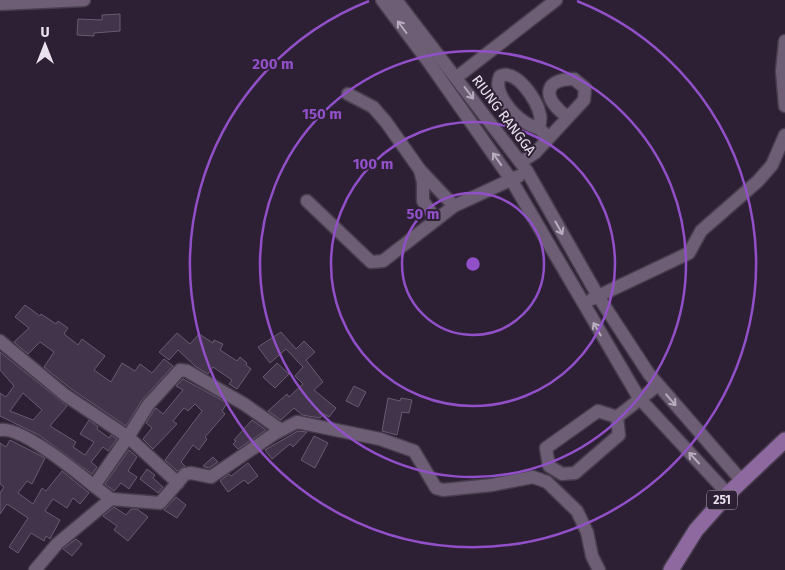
<svg xmlns="http://www.w3.org/2000/svg" width="785" height="570" font-family="'Fira Sans',sans-serif">
  <rect width="100%" height="100%" fill="#2d2034"/>
  <g fill="#42344a" stroke="#695a71" fill-rule="evenodd">
    <polygon points="120,14 120,31 94,33 94,36 77,35 78,19 102,20 102,15"/>
    <polygon points="25,305 40,316 41,314 56,324 58,321 68,328 64,334 78,345 82,339 105,356 94,370 111,382 122,363 135,371 140,364 152,373 164,359 173,366 142,400 126,426 70,388 44,367 54,352 40,342 28,354 14,342 29,328 15,317"/>
    <polygon points="281,332 296,349 304,341 315,352 306,360 323,382 314,390 336,408 329,417 324,414 320,418 302,415 294,408 281,420 268,411 287,394 289,397 303,384 295,376 303,367 286,349 270,363 258,347"/>
    <polygon points="177,333 190,344 199,334 213,343 214,340 223,344 220,350 237,361 240,357 247,363 246,365 251,369 237,389 229,384 232,380 213,367 208,374 195,366 178,350 169,360 159,352"/>
    <path d="M0,352L67,406L50,426L76,442L73,447L85,455L94,442L80,434L89,420L98,427L97,429L109,438L111,435L117,439L108,451L103,447L91,462L97,467L92,474L39,435L0,416V393L6,397L14,386L0,370ZM23,393L42,410L33,420L10,411Z"/>
    <polygon points="277,363 289,374 275,388 263,377"/>
    <polygon points="183,379 227,403 222,411 225,414 205,437 207,439 199,450 193,445 181,462 185,466 177,471 165,460 202,411 195,404 188,411 184,408 173,421 177,424 153,449 143,439 152,428 146,423 154,410 156,408 163,414 183,390 176,386"/>
    <polygon points="354,386 366,392 358,407 346,401"/>
    <polygon points="388,398 400,401 401,398 412,400 409,413 402,412 397,435 382,431"/>
    <polygon points="252,420 266,430 238,449 233,444 236,441 234,440"/>
    <polygon points="298,431 307,432 293,447 290,444 272,459 265,450"/>
    <polygon points="314,436 328,443 315,468 301,460"/>
    <polygon points="10,440 45,458 32,484 27,481 18,493 33,504 42,488 46,491 62,471 89,493 80,504 73,498 67,508 53,499 45,511 60,520 50,539 46,536 44,541 31,533 18,553 9,547 28,518 7,504 0,514 0,493 4,487 0,484 0,443 6,447"/>
    <polygon points="129,450 137,457 128,471 137,477 129,489 121,483 114,491 105,484"/>
    <polygon points="213,457 218,462 209,468 205,467 203,466"/>
    <polygon points="248,463 258,476 248,484 244,480 228,492 220,481 229,474 231,476"/>
    <polygon points="147,469 155,475 153,478 163,487 158,493 140,479"/>
    <polygon points="176,497 186,505 177,518 164,510"/>
    <polygon points="114,507 126,515 131,509 137,509 148,517 128,541 114,530 117,526 103,516"/>
    <polygon points="76,539 82,544 72,556 63,549"/>
  </g>
  <g fill="none" stroke-linecap="round" stroke-linejoin="round">
    <defs>
      <g id="minor">
        <polyline points="382,0 430,64 512,181 639,398 728,494"/>
        <polyline points="396,0 527,171 598,296 649,374 741,480"/>
        <polyline points="0,4 84,0"/>
        <polyline points="785,41 782,71 785,106"/>
        <polyline points="457,77 556,0"/>
        <polyline points="348,94 373,107 386,122 420,170 454,206"/>
        <path d="M539,127C540,123 541,119 540,115C537,100 517,69 500,76C492,92 513,115 526,123C538,130 538,125 548,138"/>
        <path d="M521,162L535,153L584,100L585,88L574,79C539,79 545,102 568,117"/>
        <polyline points="420,170 423,182 423,201 436,220"/>
        <polyline points="307,201 371,262 383,261 454,206 519,176"/>
        <polyline points="592,299 689,253 701,231 758,181 772,165 785,135"/>
        <polyline points="0,341 65,395 128,437 94,486 111,499 160,503 185,474 191,473 211,477 274,434 297,422 380,439 414,451 436,488 443,490 492,485 533,477 547,482 577,511 587,532 592,556 599,570"/>
        <polyline points="617,417 598,411 546,448 549,466 562,474 575,473 619,435 617,417 658,385"/>
        <path d="M0,430C21,426 77,472 94,486"/>
        <polyline points="178,483 128,437 148,405 180,370 187,371 244,404 281,430"/>
        <polyline points="35,570 57,544 111,499"/>
      </g>
      <polyline id="major" points="671,570 696,530 728,494 785,440"/>
    </defs>
    <use href="#minor" stroke="#483d4e" stroke-width="15"/>
    <use href="#major" stroke="#483d4e" stroke-width="18"/>
    <use href="#minor" stroke="#6d5e75" stroke-width="12"/>
    <use href="#major" stroke="#8d69a0" stroke-width="15"/>
  </g>
  <defs><path id="oneway-shaft" d="M-6 0H5M1.5-3L5.5 0L1.5 3" fill="none" stroke-width="1.6" stroke-linecap="round" stroke-linejoin="round" transform="scale(1.25)"/></defs>
  <g stroke="#b7adbe">
    <use href="#oneway-shaft" transform="translate(402 27) rotate(-127)"/>
    <use href="#oneway-shaft" transform="translate(469 93) rotate(53)"/>
    <use href="#oneway-shaft" transform="translate(497 159) rotate(-125)"/>
    <use href="#oneway-shaft" transform="translate(559 228) rotate(61)"/>
    <use href="#oneway-shaft" transform="translate(597 329) rotate(-120)"/>
    <use href="#oneway-shaft" transform="translate(671 400) rotate(49)"/>
    <use href="#oneway-shaft" transform="translate(694 458) rotate(-133)"/>
  </g>
  <g fill="none" stroke="#9150c8" stroke-width="2.5">
    <circle cx="473" cy="264" r="71"/>
    <circle cx="473" cy="264" r="142"/>
    <circle cx="473" cy="264" r="213"/>
    <path d="M577 1A283 283 0 1 1 369 1"/>
  </g>
  <g text-anchor="middle" stroke-width="4" stroke-linejoin="round" paint-order="stroke">
    <rect fill="#2d2034" stroke="#b1a7b6" stroke-width="1" x="707" y="490.5" width="30" height="19" rx="4"/>
    <g font-size="12" font-weight="bold" fill="#e9e1ee">
      <text x="722" y="504">251</text>
    </g>
    <g font-size="14" fill="#e9e1ee" stroke="#2d2034">
      <text transform="translate(504 115) rotate(53)" y="5">RIUNG RANGGA</text>
    </g>
  </g>
  <circle cx="473" cy="264" r="8" fill="#9150c8" stroke="#2d2034" stroke-width="2.5"/>
  <g font-size="15" text-anchor="middle" font-weight="bold" fill="#9150c8" stroke="#2d2034" stroke-width="4" stroke-linejoin="round" paint-order="stroke">
    <text x="273" y="69">200 m</text>
    <text x="322" y="119">150 m</text>
    <text x="373" y="169">100 m</text>
    <text x="423" y="219">50 m</text>
  </g>
  <g transform="translate(45 45)" stroke="#2d2034" stroke-width="4" paint-order="stroke">
  <path d="M0-4L9 19L0 12L-9 19Z" fill="#e9e1ee"/>
  <text y="-8" font-size="14" font-weight="bold" text-anchor="middle" fill="#e9e1ee">U</text>
  </g>
</svg>
